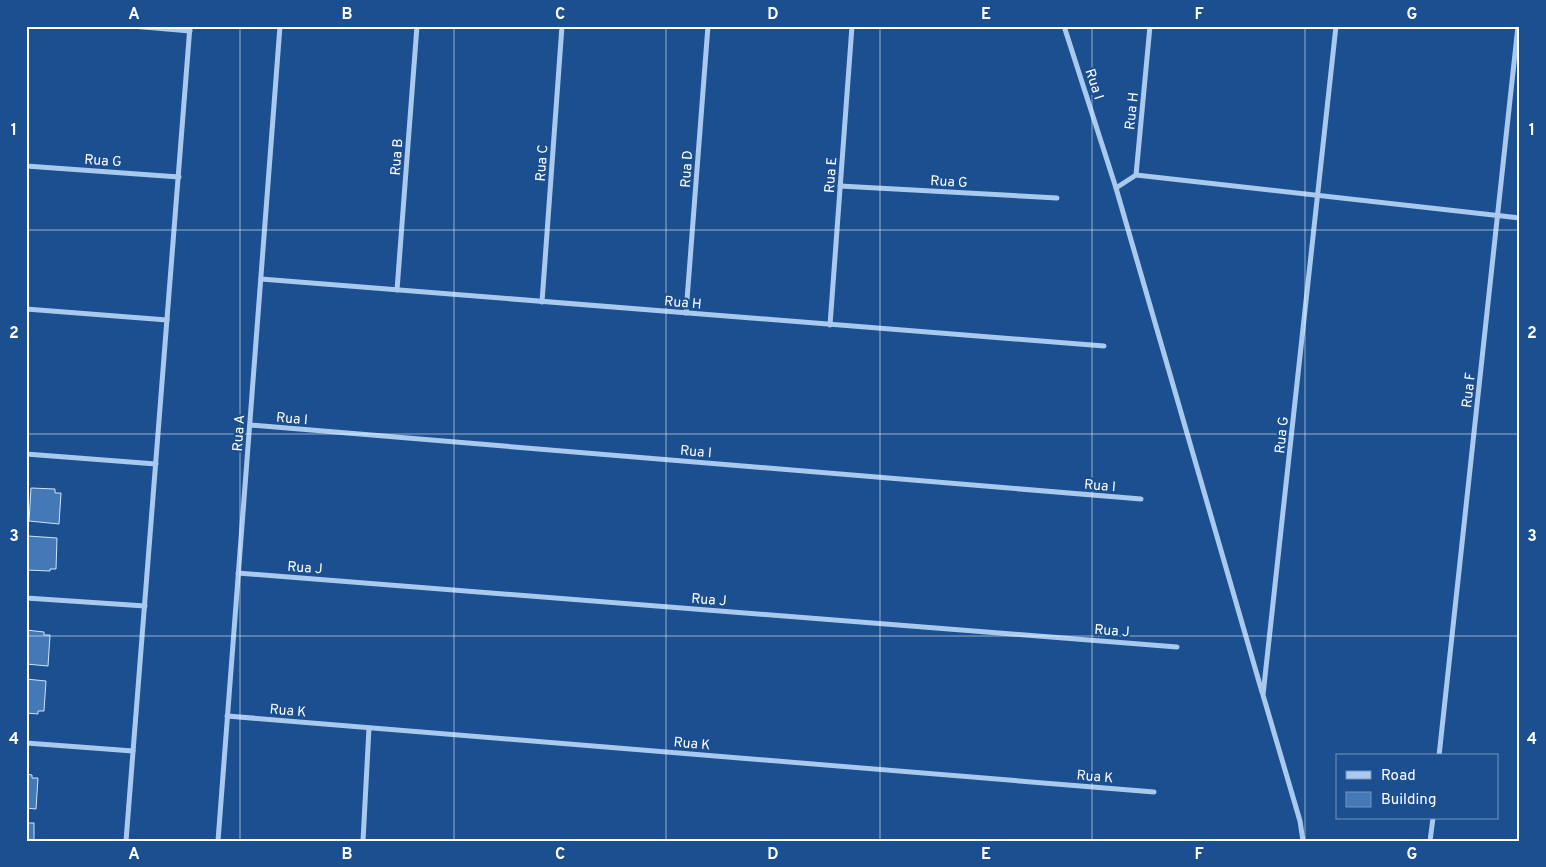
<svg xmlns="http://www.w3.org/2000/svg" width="1546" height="867" font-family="Overpass,sans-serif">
  <rect width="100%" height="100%" fill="#1b4f8f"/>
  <g fill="#4478b7" stroke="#cfe3fa">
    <polygon points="31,488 55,489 55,493 61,493 59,524 29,521"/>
    <polygon points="28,536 57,538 56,569 50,569 50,571 26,570"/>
    <polygon points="26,630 44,632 44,635 50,635 48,666 26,664"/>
    <polygon points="26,679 46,681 44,711 38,711 38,714 26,713"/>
    <polygon points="26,774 32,775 32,778 38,778 36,809 26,808"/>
    <rect x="26" y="823" width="8" height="18"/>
  </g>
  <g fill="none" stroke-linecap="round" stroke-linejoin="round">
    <g stroke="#a9c9ee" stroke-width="5">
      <polyline points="132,26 190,31"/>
      <polyline points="1064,26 1116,188 1262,692"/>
      <polyline points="26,166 179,177"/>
      <polyline points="1136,175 1520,218"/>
      <polyline points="840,186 1057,198"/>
      <polyline points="1116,188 1136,175 1150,26"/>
      <polyline points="261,279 1104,346"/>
      <polyline points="397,290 417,26"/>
      <polyline points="542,302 562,26"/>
      <polyline points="26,309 167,320"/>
      <polyline points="686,313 708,26"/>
      <polyline points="830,325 852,26"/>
      <polyline points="250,425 1141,499"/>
      <polyline points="26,454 156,464"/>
      <polyline points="238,573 1177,647"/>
      <polyline points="26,598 145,606"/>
      <polyline points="227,716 1154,792"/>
      <polyline points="26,743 133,751"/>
      <polyline points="1439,756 1518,26"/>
      <polyline points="126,841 190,26"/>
      <polyline points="218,841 280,26"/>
      <polyline points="363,841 369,728"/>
      <polyline points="1303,841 1300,821 1263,695 1336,26"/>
      <polyline points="1430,841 1433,818"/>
    </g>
  </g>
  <path fill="none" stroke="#fff" stroke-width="1" stroke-opacity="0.55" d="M240,26V841M454,26V841M666,26V841M880,26V841M1092,26V841M1305,26V841M26,230H1520M26,434H1520M26,636H1520"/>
  <g text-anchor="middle" stroke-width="4.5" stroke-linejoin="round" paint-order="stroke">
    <g font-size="14" fill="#fff" stroke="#1b4f8f">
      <text transform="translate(1095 84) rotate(72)" y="5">Rua I</text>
      <text transform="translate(1131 111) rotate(-84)" y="5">Rua H</text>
      <text transform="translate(396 157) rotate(-86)" y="5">Rua B</text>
      <text transform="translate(103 160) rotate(4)" y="5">Rua G</text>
      <text transform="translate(541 163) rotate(-86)" y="5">Rua C</text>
      <text transform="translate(686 169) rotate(-86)" y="5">Rua D</text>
      <text transform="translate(830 175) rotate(-86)" y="5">Rua E</text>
      <text transform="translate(949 181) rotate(3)" y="5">Rua G</text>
      <text transform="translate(683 302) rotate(5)" y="5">Rua H</text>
      <text transform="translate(1468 390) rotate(-84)" y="5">Rua F</text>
      <text transform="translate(292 418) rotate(5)" y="5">Rua I</text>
      <text transform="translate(238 433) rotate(-86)" y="5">Rua A</text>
      <text transform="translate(1281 435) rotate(-84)" y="5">Rua G</text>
      <text transform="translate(696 451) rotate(5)" y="5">Rua I</text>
      <text transform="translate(1100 485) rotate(5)" y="5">Rua I</text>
      <text transform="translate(305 567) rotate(4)" y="5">Rua J</text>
      <text transform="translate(709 599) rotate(4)" y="5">Rua J</text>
      <text transform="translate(1112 630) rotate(4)" y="5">Rua J</text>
      <text transform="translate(288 710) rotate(5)" y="5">Rua K</text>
      <text transform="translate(692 743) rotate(5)" y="5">Rua K</text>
      <text transform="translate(1095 776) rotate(5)" y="5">Rua K</text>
    </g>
  </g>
  <rect width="1546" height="867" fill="none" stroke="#1b4f8f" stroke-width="55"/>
  <rect x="1336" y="754" width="162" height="65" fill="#1b4f8f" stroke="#7695bc"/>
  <rect x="1346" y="771" width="25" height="8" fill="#a9c9ee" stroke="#7695bc"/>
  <text x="1381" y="780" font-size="15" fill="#ffffff">Road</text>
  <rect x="1346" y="792" width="25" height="15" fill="#4478b7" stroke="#7695bc"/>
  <text x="1381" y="804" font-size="15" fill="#ffffff">Building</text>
  <rect x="28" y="28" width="1490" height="812" fill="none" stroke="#fff" stroke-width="2"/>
  <g font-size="16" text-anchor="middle" font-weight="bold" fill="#fff">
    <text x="134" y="19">A</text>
    <text x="347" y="19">B</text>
    <text x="560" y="19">C</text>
    <text x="773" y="19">D</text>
    <text x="986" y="19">E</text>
    <text x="1199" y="19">F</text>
    <text x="1412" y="19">G</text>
    <text x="14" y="135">1</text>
    <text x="1532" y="135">1</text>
    <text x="14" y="338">2</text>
    <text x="1532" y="338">2</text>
    <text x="14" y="541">3</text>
    <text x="1532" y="541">3</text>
    <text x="14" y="744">4</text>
    <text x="1532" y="744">4</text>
    <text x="134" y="859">A</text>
    <text x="347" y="859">B</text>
    <text x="560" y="859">C</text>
    <text x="773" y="859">D</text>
    <text x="986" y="859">E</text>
    <text x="1199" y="859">F</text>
    <text x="1412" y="859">G</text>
  </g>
</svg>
